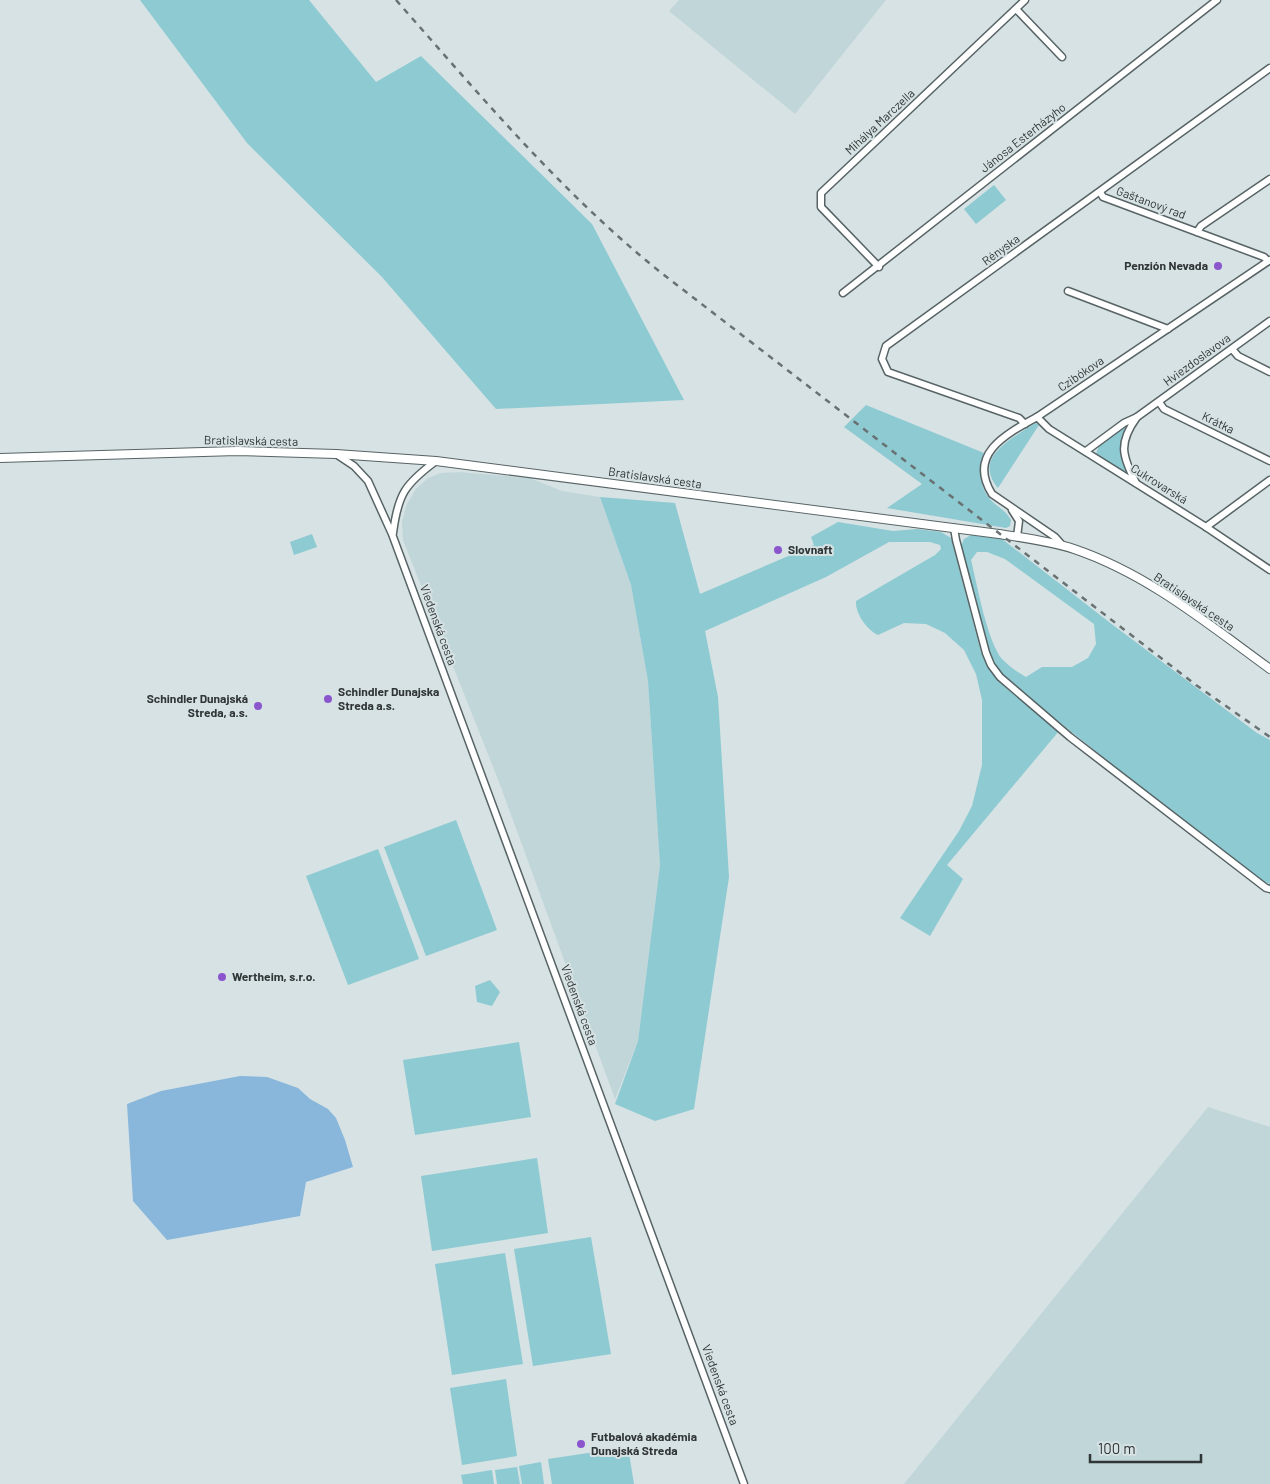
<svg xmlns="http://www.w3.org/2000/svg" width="1270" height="1484" font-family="Barlow,sans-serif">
  <rect width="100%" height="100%" fill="#d6e2e4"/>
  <g fill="#c1d6d9">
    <polygon points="679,0 886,0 795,114 669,11"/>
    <polygon points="459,472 530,478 562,491 600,497 631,585 648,681 660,865 638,1041 615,1099 499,782 403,540 402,522 407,504 416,489 428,478 441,473"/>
    <polygon points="1208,1107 1270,1127 1270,1484 904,1484"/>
  </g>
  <g fill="#8dcad2" fill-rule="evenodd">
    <polygon points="140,0 309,0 376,82 421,56 592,224 684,400 496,409 382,277 247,143"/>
    <polygon points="994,185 1006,200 976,224 964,209"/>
    <path d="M866,405L984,453C978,468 979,485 989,498C996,507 1005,509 1011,520L1010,526L1006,528L887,508L922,484L844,427Z"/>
    <path d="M1036,423L1039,425L998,488C979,465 995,450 1015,436C1022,432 1029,426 1036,423Z"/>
    <path d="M1124,427L1125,429C1119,446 1123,460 1129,477L1096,454L1099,445Z"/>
    <path d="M600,497L675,503L700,594L814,545L811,537L838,522L893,531L917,529L941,532L951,538L981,652L988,667L999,682L1059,731L947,865L963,879L930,936L900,918L959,831L972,806L982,765V700L976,674L964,650L945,633L926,624L904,623L878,635C867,630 855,613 856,601L935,555L941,549L940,545L930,542H889L826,577L705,631L718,697L729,877L694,1109L655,1121L615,1104L638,1041L660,865L648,681L631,585Z"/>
    <polygon points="312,534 317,547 294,555 290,542"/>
    <path d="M971,535L1002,539L1109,622L1257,733L1270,740V884L1252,877L1012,684L998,669L989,651L961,546L964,539ZM977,552H987L1005,559L1094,624L1096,644L1088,658L1072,667H1042L1026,677C1018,673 1009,666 1002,659C987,641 977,584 971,560Z"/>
    <polygon points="456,820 497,930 426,956 384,847"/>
    <polygon points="378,849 419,959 348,985 306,876"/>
    <polygon points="490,980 500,992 492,1006 477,1002 475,986"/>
    <polygon points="519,1042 531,1117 415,1135 403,1060"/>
    <polygon points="537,1158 548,1233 432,1251 421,1176"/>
    <polygon points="591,1237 611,1354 533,1366 514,1249"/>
    <polygon points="505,1253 523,1364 452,1375 435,1264"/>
    <polygon points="506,1379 517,1456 462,1465 450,1388"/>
    <polygon points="628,1447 634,1484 552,1484 548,1459"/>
    <polygon points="541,1462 544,1484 522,1484 519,1466"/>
    <polygon points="517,1467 520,1484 497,1484 495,1470"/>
    <polygon points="492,1470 494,1484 463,1484 461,1475"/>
  </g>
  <polygon fill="#89b6db" points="240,1076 267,1077 298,1088 310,1099 328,1109 336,1118 345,1140 353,1167 306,1182 300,1216 167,1240 133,1201 127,1104 161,1091"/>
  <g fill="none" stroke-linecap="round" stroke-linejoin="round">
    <defs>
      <g id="minor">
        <polyline points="1016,9 1062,57"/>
        <polyline points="1100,192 1103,197 1264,257 1268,261"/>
        <polyline points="1197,232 1201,226 1270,179"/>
        <polyline points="879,267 821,207 821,193 1025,0"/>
        <polyline points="1068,291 1168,329"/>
        <polyline points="843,293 1217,0"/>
        <polyline points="1232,349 1238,356 1270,372"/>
        <polyline points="1159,402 1164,409 1270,461"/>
        <polyline points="1037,417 1049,429 1206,527 1270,570"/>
        <polyline points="1025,424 1019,418 888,372 882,359 886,346 1270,68"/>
        <polyline points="1086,451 1124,423 1137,417"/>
        <polyline points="336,454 354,466 368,481 392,534 744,1484"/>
        <path d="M1136,483C1122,456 1118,443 1137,417L1270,321"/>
        <polyline points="1012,510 1019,521 1017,537"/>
        <polyline points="1206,527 1270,480"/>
        <polyline points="954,528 956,540 986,653 991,665 1000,677 1070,737 1266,888 1270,889"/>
        <path d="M393,533C398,494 405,484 436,461"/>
        <path d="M1063,546L1055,537L992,494C967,454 1006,434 1037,417L1270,260"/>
      </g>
      <path id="tertiary" d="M0,458L237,451L336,454L436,461L999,534C1025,538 1050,541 1074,549C1148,574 1208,624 1270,669"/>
    </defs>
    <use href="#minor" stroke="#576364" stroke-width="9"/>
    <use href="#tertiary" stroke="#576364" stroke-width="10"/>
    <use href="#minor" stroke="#fff" stroke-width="6"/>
    <use href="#tertiary" stroke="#fff" stroke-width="8"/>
    <path stroke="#697172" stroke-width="2.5" stroke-dasharray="6 6" stroke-linecap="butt" d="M396,0C481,96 563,195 664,275L1196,685L1270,737"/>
  </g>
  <g fill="#8a55cd" stroke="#d6e2e4" stroke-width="2">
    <circle cx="1218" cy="266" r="5"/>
    <circle cx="778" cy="550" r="5"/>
    <circle cx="328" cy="699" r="5"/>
    <circle cx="258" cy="706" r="5"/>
    <circle cx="222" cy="977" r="5"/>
    <circle cx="581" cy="1444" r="5"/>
  </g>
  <g text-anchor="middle" stroke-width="4" stroke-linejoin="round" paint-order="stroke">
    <g font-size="12" fill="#303536" stroke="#d6e2e4">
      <text transform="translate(880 122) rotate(-43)" y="4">Mihálya Marczella</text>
      <text transform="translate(1023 138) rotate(-38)" y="4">Jánosa Esterházyho</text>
      <text transform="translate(1151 203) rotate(20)" y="4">Gaštanový rad</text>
      <text transform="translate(1001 250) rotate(-36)" y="4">Rényska</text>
      <text transform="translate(1197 360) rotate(-36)" y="4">Hviezdoslavova</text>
      <text transform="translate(1081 374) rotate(-34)" y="4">Czibókova</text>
      <text transform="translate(1218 423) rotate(26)" y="4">Krátka</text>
      <text transform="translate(251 441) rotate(1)" y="4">Bratislavská cesta</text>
      <text transform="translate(655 478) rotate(8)" y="4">Bratislavská cesta</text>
      <text transform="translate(1159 484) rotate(32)" y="4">Cukrovarská</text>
      <text transform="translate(1194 602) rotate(34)" y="4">Bratislavská cesta</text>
      <text transform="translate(438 625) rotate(70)" y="4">Viedenská cesta</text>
      <text transform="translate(579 1005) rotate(70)" y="4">Viedenská cesta</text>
      <text transform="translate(720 1385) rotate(70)" y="4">Viedenská cesta</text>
    </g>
    <g font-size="12" font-weight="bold" fill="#303536" stroke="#d6e2e4" text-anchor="start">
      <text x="1208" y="270" text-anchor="end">Penzión Nevada</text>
      <text x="788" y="554">Slovnaft</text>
      <text x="338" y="696">Schindler Dunajska<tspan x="338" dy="14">Streda a.s.</tspan></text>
      <text x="248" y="703" text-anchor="end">Schindler Dunajská<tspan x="248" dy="14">Streda, a.s.</tspan></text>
      <text x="232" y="981">Wertheim, s.r.o.</text>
      <text x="591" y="1441">Futbalová akadémia<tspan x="591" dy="14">Dunajská Streda</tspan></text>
    </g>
  </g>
  <path d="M1090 1454v8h111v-8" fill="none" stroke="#303536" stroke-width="2.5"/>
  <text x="1098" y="1454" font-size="15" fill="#303536" stroke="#d6e2e4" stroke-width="4" paint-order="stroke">100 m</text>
</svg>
